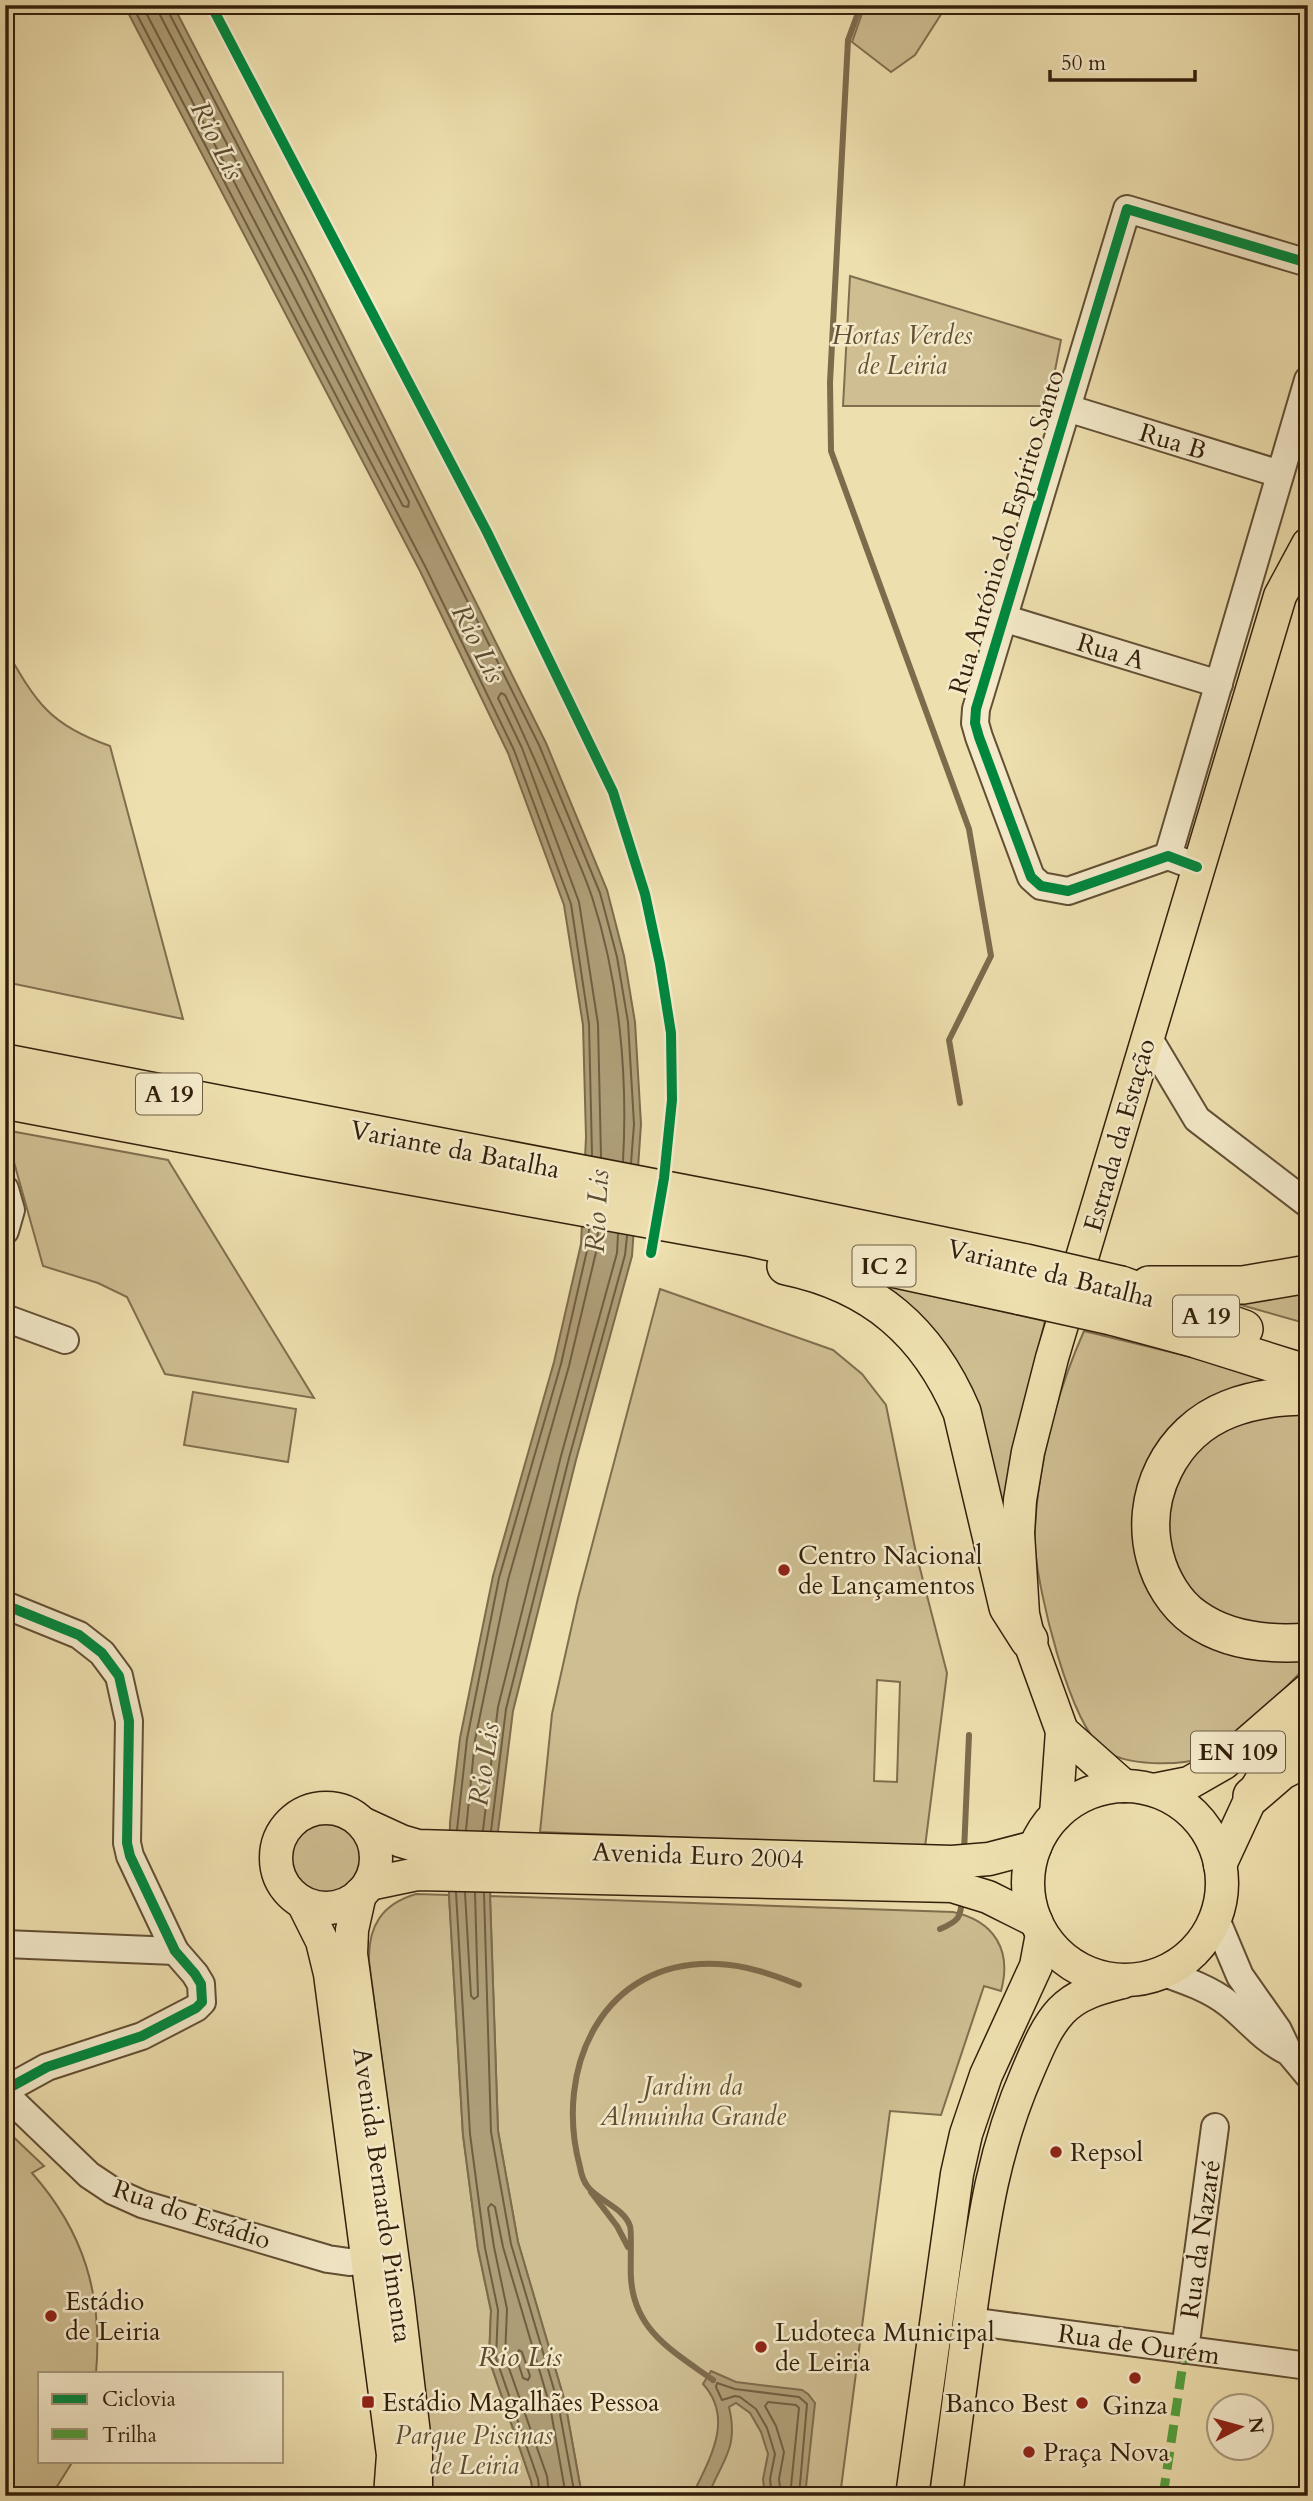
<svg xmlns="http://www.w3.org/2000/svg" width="1313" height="2501" font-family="Cardo,serif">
  <rect width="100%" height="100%" fill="#eedfae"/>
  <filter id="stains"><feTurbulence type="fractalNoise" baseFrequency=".00286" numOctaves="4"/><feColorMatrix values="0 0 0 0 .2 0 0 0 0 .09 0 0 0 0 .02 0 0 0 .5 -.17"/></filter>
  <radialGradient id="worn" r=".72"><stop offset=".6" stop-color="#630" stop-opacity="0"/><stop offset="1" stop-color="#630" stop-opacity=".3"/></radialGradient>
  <g fill="#cebe92" stroke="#806e4e" stroke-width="2" fill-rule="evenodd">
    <polygon points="865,5 947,5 915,55 891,72 852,42"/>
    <polygon points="850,276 1061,340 1048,406 843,406"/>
    <path d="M5,648C36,702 49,725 110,746L183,1019L5,982Z"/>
    <polygon points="5,1130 168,1160 314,1398 165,1374 127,1297 98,1283 43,1266"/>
    <polygon points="867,1281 1045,1321 1009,1467 1003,1522 992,1465"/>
    <polygon points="1308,1285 1308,1324 1220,1299"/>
    <path d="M660,1289L833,1350L862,1374L886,1405L916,1553L947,1673L925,1847L540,1832L552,1714L578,1598ZM877,1680L900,1682L897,1782L874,1781Z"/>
    <path d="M1084,1331L1224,1365L1282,1383L1157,1455L1164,1603L1308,1651V1665C1286,1686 1231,1748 1206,1757C1180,1766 1125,1767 1103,1749C1069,1721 1038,1592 1035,1547C1034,1530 1036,1511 1038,1494C1045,1438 1061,1383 1084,1331Z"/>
    <polygon points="193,1392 296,1409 288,1462 184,1445"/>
    <polygon points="1308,1407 1308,1627 1247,1628 1192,1598 1167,1547 1170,1486 1192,1453 1241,1418"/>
    <circle cx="327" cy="1858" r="36"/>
    <path d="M416,1894L449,1895L463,2135L478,2249L491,2311L489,2359L531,2481L534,2496H430L423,2376L369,1961C368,1926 382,1904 416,1894Z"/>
    <path d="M490,1896L953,1912C995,1921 1012,1951 1001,1991L984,1986L941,2115L890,2111L840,2496H582L565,2402L518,2242L498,2131Z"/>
    <path d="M5,2129L44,2166L32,2173C84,2232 103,2295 96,2373H40V2461H73L51,2496H5Z"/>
  </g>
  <g fill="#ae9e77" stroke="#7d6b4c" stroke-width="2">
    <polygon points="124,5 173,5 311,272 546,743 607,890 624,956 635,1022 641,1124 632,1256 576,1460 513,1711 490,1896 498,2131 518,2242 565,2402 582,2496 534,2496 531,2481 489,2359 491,2310 478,2249 463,2135 449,1895 450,1822 460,1738 493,1576 554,1362 581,1244 586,1137 583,1025 564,905 508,753 420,571"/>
    <path d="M711,2371L736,2382L802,2390L808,2394L815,2403L805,2496H765L763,2479L768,2454L761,2432L750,2413L736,2403L729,2407C739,2449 722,2460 708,2496H692C709,2460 735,2419 703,2384Z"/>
  </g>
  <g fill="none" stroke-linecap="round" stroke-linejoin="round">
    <g stroke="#705e41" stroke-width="2">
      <polyline points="132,5 426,568 514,750 571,904 589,1024 592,1155"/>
      <polyline points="142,5 403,506 408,507 409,502 297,279 160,15 158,5"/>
      <polyline points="167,5 168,11 305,275 539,745 600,893 617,957 628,1022 634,1124 631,1163"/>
      <path d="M601,1157L598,1024L579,902L522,748L498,698L501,693L505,695C527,740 546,786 566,832C574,853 585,875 592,897C619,980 628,1074 623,1161"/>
      <polyline points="457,1830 467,1739 499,1578 561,1364 588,1246 589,1229"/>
      <polyline points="466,1830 475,1740 508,1580 569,1366 597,1248 598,1230"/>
      <polyline points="483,1830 498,1707 561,1456 617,1253 618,1234"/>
      <polyline points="491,1831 506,1709 569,1458 625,1255 627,1236"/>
      <polyline points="456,1892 470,2134 485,2248 498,2310 496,2358 538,2479 540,2496"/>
      <polyline points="465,1893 471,1996 474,1999 478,1996 475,1893"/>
      <polyline points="484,1893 491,2132 511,2244 558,2403 575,2496"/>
      <polygon points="519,2350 522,2352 530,2376 528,2380 523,2378 516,2356"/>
      <polyline points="549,2496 547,2476 505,2357 507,2309 494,2247 488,2208 491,2204 495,2207 503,2247 550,2406 566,2496"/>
      <polyline points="772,2496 770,2479 775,2454 767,2428 756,2409 740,2397 735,2396 722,2400 716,2387 717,2383 735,2389 799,2397 807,2404 799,2496"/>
      <polyline points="781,2496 779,2479 784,2452 776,2426 765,2406 768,2402 796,2405 799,2408 790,2496"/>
    </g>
    <g stroke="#7d6b4c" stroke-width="6">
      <polyline points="861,5 848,40 830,382 831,451 969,829 991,956 949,1040 960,1103"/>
      <polyline points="964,1852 969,1735"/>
      <path d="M940,1929C959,1921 961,1918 962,1897"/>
      <polyline points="591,2192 617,2226 628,2247"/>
      <path d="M713,2380C674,2352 634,2331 631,2278C630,2269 632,2230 630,2226C624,2208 599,2201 588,2187C584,2182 581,2173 580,2167C553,2068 603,1958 718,1964C746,1965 774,1975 799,1985"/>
    </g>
    <defs>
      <g id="minor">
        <polyline points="1067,408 1280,474"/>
        <polyline points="1003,618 1219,684"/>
        <polyline points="1168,856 1308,380"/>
        <polyline points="1197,867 1168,856 1068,891 1041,886 1031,877 979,737 975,723 976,709 1127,209 1308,263"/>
        <polyline points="1148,1037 1197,1119 1308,1204"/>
        <polyline points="5,1189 11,1210 5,1231"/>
        <polyline points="5,1318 65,1340"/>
        <polyline points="5,1605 79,1635 102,1653 119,1676 129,1721 127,1843 130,1856 175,1951 195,1974 201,1984 202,2002 196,2008 142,2036 47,2067 5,2090"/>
        <polyline points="1216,1919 1240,1976 1278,2030 1288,2051 1308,2075"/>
        <polyline points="5,1944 175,1951"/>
        <path d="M1164,1973C1187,1981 1210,1989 1229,2004C1248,2019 1262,2038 1285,2050"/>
        <polyline points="5,2094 89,2175 113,2191 142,2204 328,2259 349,2262 369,2260"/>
        <polyline points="969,2321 1308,2366"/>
        <polyline points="1185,2350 1215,2127"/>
      </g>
      <g id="major">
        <polyline points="1062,1731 1124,1786"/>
        <circle cx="1125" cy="1883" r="97"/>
        <polyline points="1154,1790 1189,1783 1224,1763 1308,1690"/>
        <circle cx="326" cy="1858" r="50"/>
        <polyline points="1056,1815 1062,1731 1029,1640 1023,1614 1018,1533 1020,1500 1028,1452 1052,1358 1280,596 1308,544"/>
        <polyline points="364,1824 401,1841 418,1846 952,1862 989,1859 1035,1847"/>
        <polyline points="1220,1865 1252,1796 1266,1772 1308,1726"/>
        <polyline points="369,1884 417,1874 952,1886 988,1897 1036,1921"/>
        <polyline points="360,1894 352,1930 351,1954 398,2299 416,2451 416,2496"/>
        <polyline points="303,1903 322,1941 330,1974 393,2455 390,2496"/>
        <polyline points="912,2496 957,2174 966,2134 986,2075 1036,1966 1042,1934"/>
        <path d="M946,2496C955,2431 963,2366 972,2301C984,2218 994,2148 1028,2071C1037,2050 1046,2027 1061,2011C1078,1993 1100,1988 1123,1982"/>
      </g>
      <g id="highway">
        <polyline points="5,1063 759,1208 1026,1263"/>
        <polyline points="5,1100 305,1157 748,1237 1021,1296"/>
        <path d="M786,1266C873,1284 928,1332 962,1412L1008,1607L1029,1640"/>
        <polyline points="1121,1285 1244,1329"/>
        <polyline points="1149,1285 1243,1285 1308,1274"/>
        <polyline points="1111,1316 1196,1339 1308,1374"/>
        <path d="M1308,1396C1281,1396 1254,1399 1229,1409C1170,1432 1139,1497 1155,1557C1161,1580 1175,1604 1195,1618C1227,1641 1270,1645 1308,1642"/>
        <polyline points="1252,1796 1281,1771 1308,1757"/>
      </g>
    </defs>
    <use href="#minor" stroke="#624f34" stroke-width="30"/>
    <use href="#major" stroke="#331f0b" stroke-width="35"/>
    <use href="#highway" stroke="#331f0b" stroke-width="40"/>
    <use href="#minor" stroke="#f4eaca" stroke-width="26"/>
    <use href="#major" stroke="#eedfae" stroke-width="32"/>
    <use href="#highway" stroke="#eedfae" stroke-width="37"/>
    <defs>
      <g id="highway-bridge">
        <polyline points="1026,1263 1121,1285"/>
        <polyline points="1021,1296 1111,1316"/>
      </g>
    </defs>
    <use href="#highway-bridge" stroke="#331f0b" stroke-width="40" stroke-linecap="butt"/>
    <use href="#highway-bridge" stroke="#eedfae" stroke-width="37"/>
    <polyline stroke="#52a23e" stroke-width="9" stroke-dasharray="18 9" stroke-linecap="butt" points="1163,2496 1185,2350"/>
    <defs>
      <g id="cycleway">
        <polyline points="211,5 487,532 613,792 645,894 660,964 671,1033 672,1100 664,1178 651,1253"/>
        <polyline points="1197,867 1168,856 1068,891 1041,886 1031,877 979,737 975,723 976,709 1127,209 1308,263"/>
        <polyline points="5,1605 79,1635 102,1653 119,1676 129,1721 127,1843 130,1856 175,1951 195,1974 201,1984 202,2002 196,2008 142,2036 47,2067 5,2090"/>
      </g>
    </defs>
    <use href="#cycleway" stroke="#f4eaca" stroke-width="15"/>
    <use href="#cycleway" stroke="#00873e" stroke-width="10"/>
  </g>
  <g fill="#8f2418" stroke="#f4eaca" stroke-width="2.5">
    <circle cx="784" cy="1570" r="7"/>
    <circle cx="1056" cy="2152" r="7"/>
    <circle cx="51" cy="2316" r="7"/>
    <circle cx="761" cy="2347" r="7"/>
    <circle cx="1135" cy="2378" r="7"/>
    <rect x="361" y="2395" width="14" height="14" rx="3.5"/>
    <circle cx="1082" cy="2403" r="7"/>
    <circle cx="1029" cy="2452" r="7"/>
  </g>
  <g text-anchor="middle" stroke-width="5" stroke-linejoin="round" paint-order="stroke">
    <g fill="#f4eaca" stroke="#6d5c44" stroke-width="2">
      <rect x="136" y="1073.5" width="66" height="41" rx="5"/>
      <rect x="852.5" y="1245.5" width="63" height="41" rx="5"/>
      <rect x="1173" y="1295.5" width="66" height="41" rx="5"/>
      <rect x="1191" y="1731.5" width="94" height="41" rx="5"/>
    </g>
    <g font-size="24" font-weight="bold" fill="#331f0b">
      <text x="169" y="1102">A 19</text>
      <text x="884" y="1274">IC 2</text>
      <text x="1206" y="1324">A 19</text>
      <text x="1238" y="1760">EN 109</text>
    </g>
    <g font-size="26" font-style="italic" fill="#624f34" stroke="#f4eaca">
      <text x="902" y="344">Hortas Verdes<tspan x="902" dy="30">de Leiria</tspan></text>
      <text x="693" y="2095">Jardim da<tspan x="693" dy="30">Almuinha Grande</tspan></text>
      <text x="474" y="2444">Parque Piscinas<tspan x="474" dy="30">de Leiria</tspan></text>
    </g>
    <g font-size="26" fill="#331f0b" stroke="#f4eaca">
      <text transform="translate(1173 441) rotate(17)" y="9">Rua B</text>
      <text transform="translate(1006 532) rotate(-73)" y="9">Rua António do Espírito Santo</text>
      <text transform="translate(1111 651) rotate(17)" y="9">Rua A</text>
      <text transform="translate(1119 1135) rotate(-74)" y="9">Estrada da Estação</text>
      <text transform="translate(455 1149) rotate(11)" y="9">Variante da Batalha</text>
      <text transform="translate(1051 1273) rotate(14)" y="9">Variante da Batalha</text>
      <text transform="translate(698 1855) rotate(2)" y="9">Avenida Euro 2004</text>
      <text transform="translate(383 2195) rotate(82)" y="9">Avenida Bernardo Pimenta</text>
      <text transform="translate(192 2214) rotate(19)" y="9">Rua do Estádio</text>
      <text transform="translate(1200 2239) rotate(-82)" y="9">Rua da Nazaré</text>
      <text transform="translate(1139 2344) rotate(8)" y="9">Rua de Ourém</text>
    </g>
    <g font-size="26" fill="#331f0b" stroke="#f4eaca" text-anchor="start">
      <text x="798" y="1564">Centro Nacional<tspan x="798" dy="30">de Lançamentos</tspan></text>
      <text x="1070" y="2161">Repsol</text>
      <text x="65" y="2310">Estádio<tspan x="65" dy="30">de Leiria</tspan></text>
      <text x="775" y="2341">Ludoteca Municipal<tspan x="775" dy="30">de Leiria</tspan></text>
      <text x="382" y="2411">Estádio Magalhães Pessoa</text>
      <text x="1068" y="2412" text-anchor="end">Banco Best</text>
      <text x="1135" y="2414" text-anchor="middle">Ginza</text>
      <text x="1043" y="2461">Praça Nova</text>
    </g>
    <g font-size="28" font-style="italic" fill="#5e4b31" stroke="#f4eaca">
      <text transform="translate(218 140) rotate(63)" y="10">Rio Lis</text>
      <text transform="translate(479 643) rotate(63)" y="10">Rio Lis</text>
      <text transform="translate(596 1211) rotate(-87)" y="10">Rio Lis</text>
      <text transform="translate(483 1764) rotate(-82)" y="10">Rio Lis</text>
      <text x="520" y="2366">Rio Lis</text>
    </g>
  </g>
  <rect width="1313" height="2501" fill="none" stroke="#eedfae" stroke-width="28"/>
  <rect x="7" y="7" width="1299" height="2487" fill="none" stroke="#331f0b" stroke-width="3.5"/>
  <rect x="14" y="14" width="1285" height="2473" fill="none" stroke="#331f0b" stroke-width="2"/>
  <rect x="38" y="2372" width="245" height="91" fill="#f4eaca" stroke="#a7997e" stroke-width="2"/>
  <rect x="52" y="2394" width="35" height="10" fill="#00873e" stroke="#a7997e" stroke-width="2"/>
  <text x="102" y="2406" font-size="21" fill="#331f0b">Ciclovia</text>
  <rect x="52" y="2429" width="35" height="10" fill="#52a23e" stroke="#a7997e" stroke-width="2"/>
  <text x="102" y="2442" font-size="21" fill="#331f0b">Trilha</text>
  <g transform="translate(1240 2427) rotate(84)"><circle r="33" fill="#f4eaca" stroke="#a7997e" stroke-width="2"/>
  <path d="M0-5L12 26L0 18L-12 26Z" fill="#8f2418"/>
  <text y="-10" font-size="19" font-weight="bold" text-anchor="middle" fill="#331f0b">N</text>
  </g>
  <path d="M1050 70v10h145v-10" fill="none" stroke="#331f0b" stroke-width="3.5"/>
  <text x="1061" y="70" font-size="21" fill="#331f0b" stroke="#f4eaca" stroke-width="5" paint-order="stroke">50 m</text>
  <rect width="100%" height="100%" filter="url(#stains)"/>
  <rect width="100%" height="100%" fill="url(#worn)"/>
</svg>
